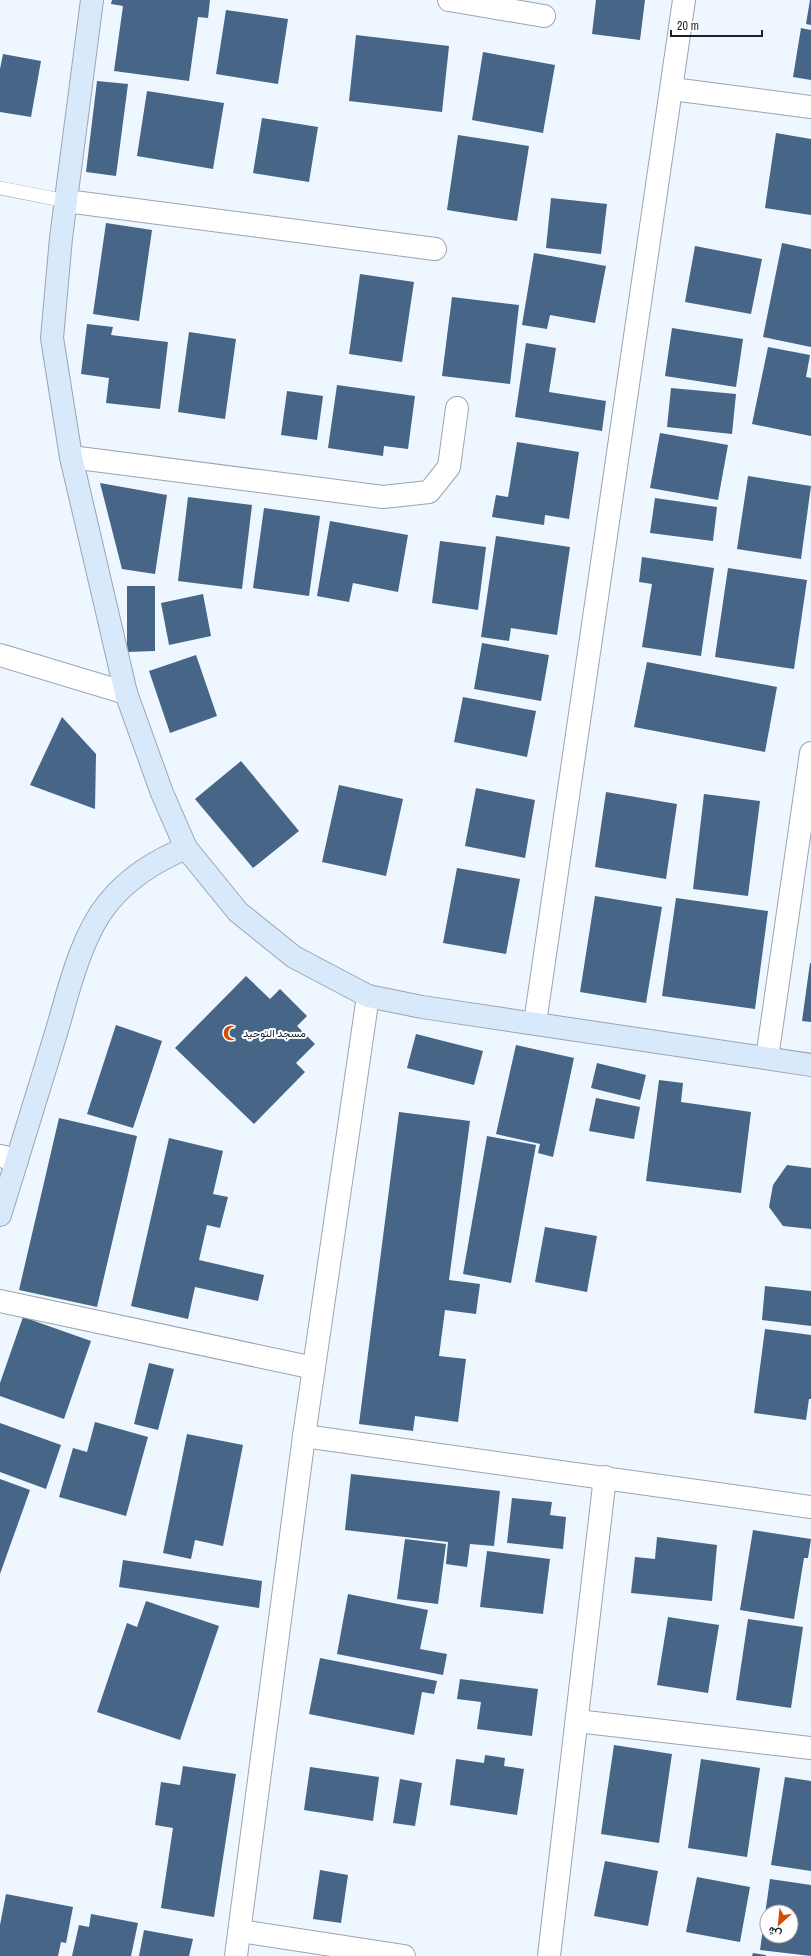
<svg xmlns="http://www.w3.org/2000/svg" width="811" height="1956" font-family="'Archivo Narrow',Vazirmatn,sans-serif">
  <rect width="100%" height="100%" fill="#eef6ff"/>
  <g fill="#466587" fill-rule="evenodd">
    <polygon points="112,0 210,0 208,18 198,17 189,81 114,71 123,6 111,4"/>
    <polygon points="596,0 645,0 640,40 592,34"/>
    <polygon points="810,0 811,0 811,25 806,24"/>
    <polygon points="226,10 288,19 278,84 216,74"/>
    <polygon points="801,28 811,30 811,80 793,77"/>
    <polygon points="356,35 449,46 442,112 349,101"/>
    <polygon points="483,52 555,65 543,133 472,120"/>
    <polygon points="3,54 41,61 31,117 0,112 0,69"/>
    <polygon points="97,81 128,84 116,176 86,172"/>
    <polygon points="147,91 224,103 213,169 137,156"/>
    <polygon points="262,118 318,127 309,182 253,173"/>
    <polygon points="776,133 811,139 811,215 765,208"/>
    <polygon points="458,135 529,146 517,221 447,210"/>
    <polygon points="551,198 607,204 601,254 546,248"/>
    <polygon points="106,223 152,230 139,321 93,314"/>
    <polygon points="782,243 811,249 811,347 763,337"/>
    <polygon points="695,246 762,259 751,314 685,302"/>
    <polygon points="534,253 606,266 595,323 550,315 547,329 522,325"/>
    <polygon points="360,274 414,282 402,362 349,354"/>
    <polygon points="452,297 519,305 510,384 442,376"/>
    <polygon points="87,324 113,327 111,335 168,342 160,409 106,403 109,378 81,374"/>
    <polygon points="672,328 743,339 736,387 665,376"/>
    <polygon points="189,332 236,339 225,419 178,412"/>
    <polygon points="526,343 556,348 549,392 606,401 602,431 515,417"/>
    <polygon points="768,347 810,355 806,377 811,378 811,436 752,424"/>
    <polygon points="337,385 415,396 408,449 384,446 383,456 328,448"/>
    <polygon points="671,388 736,394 732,434 667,427"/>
    <polygon points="287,391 323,396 317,440 281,435"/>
    <polygon points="660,433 728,445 718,500 650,488"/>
    <polygon points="517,442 579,452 569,519 545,515 544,525 492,517 496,495 508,497"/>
    <polygon points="748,476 811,486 801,559 737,549"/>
    <polygon points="100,483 167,495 155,574 122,569"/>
    <polygon points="188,497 252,505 242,589 178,581"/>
    <polygon points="655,498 717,507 713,541 650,533"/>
    <polygon points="264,508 320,516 309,596 253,588"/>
    <polygon points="330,521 408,535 398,592 353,583 349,602 317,596"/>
    <polygon points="496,536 570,547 557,635 511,628 509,641 481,637"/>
    <polygon points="440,541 486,547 478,610 432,603"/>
    <polygon points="642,557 714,568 701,656 642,647 652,584 639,582"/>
    <polygon points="728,568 807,580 794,669 715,657"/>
    <polygon points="127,586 155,586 155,651 127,652"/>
    <polygon points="203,594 211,636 169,645 161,603"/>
    <polygon points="482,643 549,655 541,701 474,689"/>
    <polygon points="196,655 217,716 170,733 149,671"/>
    <polygon points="647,662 777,687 765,752 634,727"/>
    <polygon points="463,697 536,711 527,757 454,742"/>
    <polygon points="62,717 96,754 95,809 30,785"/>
    <polygon points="241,761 299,831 253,868 195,799"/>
    <polygon points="339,785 403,799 386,876 322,862"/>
    <polygon points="476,788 535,800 525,858 465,846"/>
    <polygon points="606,792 677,804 666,879 595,867"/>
    <polygon points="704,794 760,801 748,896 693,889"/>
    <polygon points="457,868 520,879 506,954 443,943"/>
    <polygon points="595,896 662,907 646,1003 580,992"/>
    <polygon points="676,898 768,911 755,1009 662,996"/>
    <polygon points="810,963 811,963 811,1022 802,1021"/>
    <polygon points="246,976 270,999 280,989 307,1016 297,1026 315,1044 296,1063 305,1072 254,1124 175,1048"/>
    <polygon points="116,1025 162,1041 133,1128 87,1114"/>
    <polygon points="416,1034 483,1051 474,1085 407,1068"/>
    <polygon points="516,1045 574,1058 553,1157 538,1153 540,1144 496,1134"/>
    <polygon points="597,1063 646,1075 640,1100 591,1088"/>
    <polygon points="659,1080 683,1083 681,1102 751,1112 741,1193 646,1181"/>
    <polygon points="596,1098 640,1107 634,1139 589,1131"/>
    <polygon points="399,1112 470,1121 449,1280 480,1284 476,1314 445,1310 439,1356 466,1359 458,1422 415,1416 413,1431 359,1424"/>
    <polygon points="59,1118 137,1136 97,1307 19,1290"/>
    <polygon points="487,1136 536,1145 511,1283 463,1274"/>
    <polygon points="169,1138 223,1151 213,1194 228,1197 220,1228 207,1225 199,1260 264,1275 258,1301 195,1287 188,1319 131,1306"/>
    <polygon points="787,1165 811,1168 811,1229 783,1226 769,1207 773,1185"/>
    <polygon points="545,1227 597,1236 587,1292 535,1282"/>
    <polygon points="765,1286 811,1291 811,1326 762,1320"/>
    <polygon points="23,1317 91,1341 64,1419 0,1396 0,1383"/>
    <polygon points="765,1329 811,1335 811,1399 809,1399 806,1420 754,1413"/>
    <polygon points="149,1363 174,1369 158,1430 134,1424"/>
    <polygon points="95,1422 148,1437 126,1516 59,1497 73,1448 87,1452"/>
    <polygon points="0,1423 61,1445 46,1489 0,1472"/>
    <polygon points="187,1434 243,1445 223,1546 195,1540 191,1559 163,1553"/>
    <polygon points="351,1474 500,1491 494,1546 470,1544 467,1567 446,1564 448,1542 345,1530"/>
    <polygon points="0,1479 30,1490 0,1574"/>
    <polygon points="512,1498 552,1502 550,1515 566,1517 563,1549 507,1543"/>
    <polygon points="753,1530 811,1539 808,1558 804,1558 794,1619 740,1610"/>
    <polygon points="657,1537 717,1545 712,1601 631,1593 635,1557 655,1559"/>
    <polygon points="405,1539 446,1544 438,1604 397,1599"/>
    <polygon points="487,1551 550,1559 543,1614 480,1607"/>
    <polygon points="123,1560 262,1581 259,1608 119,1587"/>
    <polygon points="348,1594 428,1610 420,1649 447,1654 443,1675 337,1654"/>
    <polygon points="146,1601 219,1626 180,1740 97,1712 127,1623 137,1627"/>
    <polygon points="668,1617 719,1625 708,1693 657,1685"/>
    <polygon points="748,1619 803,1627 791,1708 736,1700"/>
    <polygon points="320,1658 437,1681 434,1694 422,1692 414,1735 309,1714"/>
    <polygon points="460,1679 538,1689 532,1736 477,1729 481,1702 457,1699"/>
    <polygon points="614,1745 672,1754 659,1843 601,1834"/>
    <polygon points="485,1755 505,1758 504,1766 524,1769 517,1815 450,1805 456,1759 484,1763"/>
    <polygon points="701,1759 760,1768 747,1857 688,1848"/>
    <polygon points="183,1766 236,1774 214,1917 161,1908 173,1828 155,1825 161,1782 180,1785"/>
    <polygon points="310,1767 379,1777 373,1821 304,1810"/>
    <polygon points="785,1777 811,1781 811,1871 771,1865"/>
    <polygon points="400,1779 422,1783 415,1826 393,1823"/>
    <polygon points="605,1861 658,1871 648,1926 594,1916"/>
    <polygon points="320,1870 348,1875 341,1923 313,1919"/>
    <polygon points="697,1877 750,1887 740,1942 686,1932"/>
    <path d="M770,1879L811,1885V1956L760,1950ZM767,1912H791V1936H767Z"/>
    <polygon points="6,1894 73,1907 66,1943 61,1942 58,1956 0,1956 0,1925"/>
    <polygon points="91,1914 138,1923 131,1956 72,1956 79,1925 89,1927"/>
    <polygon points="144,1930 193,1939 189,1956 139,1956"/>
    <polygon points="753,1953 766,1955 766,1956 752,1956"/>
  </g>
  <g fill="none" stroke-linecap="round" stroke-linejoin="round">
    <defs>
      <polyline id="lane" points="0,188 66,201"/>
      <g id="street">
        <polyline points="449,0 544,16"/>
        <polyline points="672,89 811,107"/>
        <polyline points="66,201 435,249"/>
        <polyline points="71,457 383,497 429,492 449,467 457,408"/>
        <polyline points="0,655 126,693"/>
        <polyline points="535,1023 684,0"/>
        <polyline points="767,1058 811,753"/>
        <polyline points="0,1156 17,1160"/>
        <polyline points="0,1301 314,1368"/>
        <polyline points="304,1436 811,1507"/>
        <polyline points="577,1721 811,1748"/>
        <polyline points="240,1931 404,1956"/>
        <polyline points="236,1956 304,1436 368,996"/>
        <polyline points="549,1956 605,1477"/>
      </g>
      <g id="secondary">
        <polyline points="92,0 61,238 52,338 71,457 126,693 162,793 186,848 238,912 294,957 368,996 422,1007 811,1065"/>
        <path d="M0,1215C19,1154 38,1092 57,1030C69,989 81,936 108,903C129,877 155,861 186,848"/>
      </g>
    </defs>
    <use href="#lane" stroke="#9ca5af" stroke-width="14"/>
    <use href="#street" stroke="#9ca5af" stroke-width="24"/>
    <use href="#secondary" stroke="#9ca5af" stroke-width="24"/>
    <use href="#lane" stroke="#fff" stroke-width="13"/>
    <use href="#street" stroke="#fff" stroke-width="22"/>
    <use href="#secondary" stroke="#d8e9fc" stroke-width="22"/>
  </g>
  <defs>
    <symbol id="mosque-bare" viewBox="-9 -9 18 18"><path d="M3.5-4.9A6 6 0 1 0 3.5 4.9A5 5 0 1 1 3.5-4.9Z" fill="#d24d08" stroke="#fff" stroke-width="2.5" paint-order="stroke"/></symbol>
  </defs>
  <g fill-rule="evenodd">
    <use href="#mosque-bare" x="220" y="1022" width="22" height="22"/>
  </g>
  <g text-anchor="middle" stroke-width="4" stroke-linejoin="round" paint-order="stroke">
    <g font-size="11" fill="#1d2024" stroke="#fff" text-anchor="start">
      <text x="243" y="1037">مسجد التوحيد</text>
    </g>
  </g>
  <g transform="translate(779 1924) rotate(207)"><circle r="19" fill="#ffffff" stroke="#a5a6a7"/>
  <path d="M0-3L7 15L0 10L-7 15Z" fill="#d24d08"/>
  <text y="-6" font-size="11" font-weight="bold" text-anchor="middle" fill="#1d2024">ش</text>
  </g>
  <path d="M671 30v6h91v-6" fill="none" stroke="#1d2024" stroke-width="2"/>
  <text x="677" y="30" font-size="12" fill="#1d2024" stroke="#ffffff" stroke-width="3" paint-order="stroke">20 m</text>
</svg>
